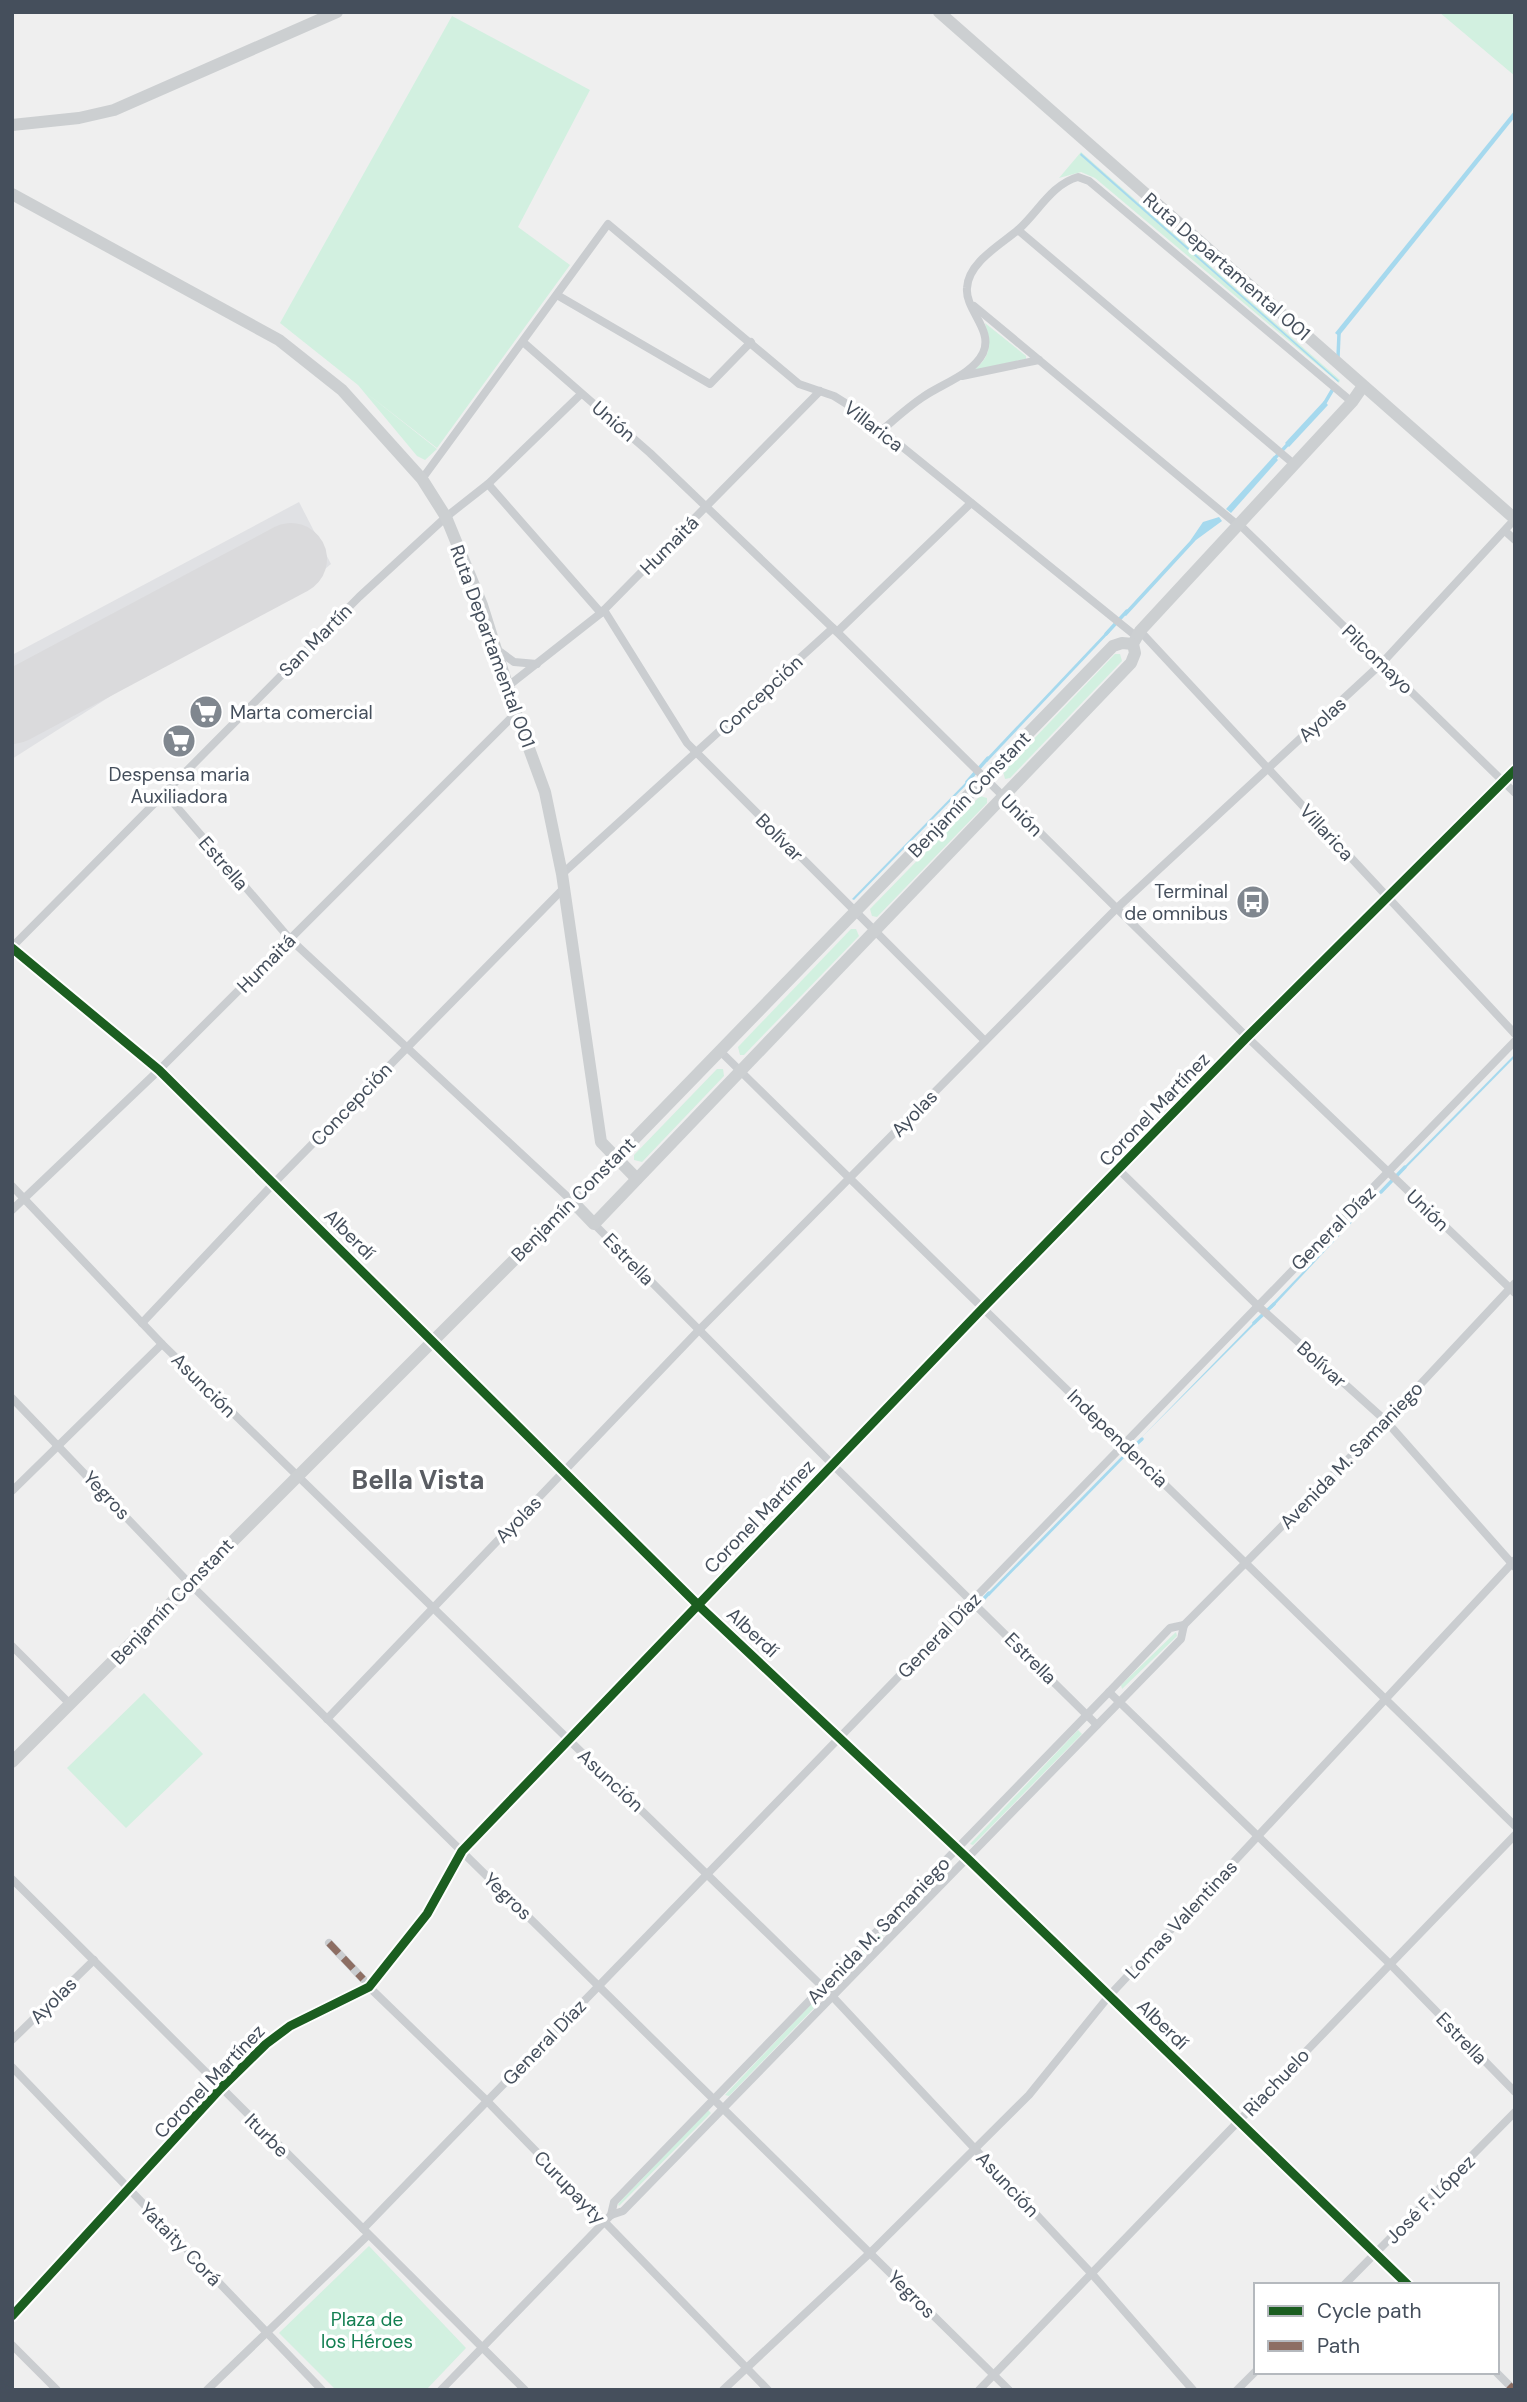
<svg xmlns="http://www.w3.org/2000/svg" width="1527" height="2402" font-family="'DM Sans',sans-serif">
  <rect width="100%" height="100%" fill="#efefef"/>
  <polygon fill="#e0e1e4" points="299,502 331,564 301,589 150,671 12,759 12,655"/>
  <g fill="#d2f0e0">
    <polygon points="1439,12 1515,12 1515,76"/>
    <polygon points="452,16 590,90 518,227 570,265 437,448 365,392 437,449 425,460 417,456 358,385 280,323"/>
    <polygon points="1081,152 1340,380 1339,383 1095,178 1081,172 1059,178"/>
    <path d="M985,323L1026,356V359L974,370C992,356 991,343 985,323Z"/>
    <polygon points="1115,654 1120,654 1122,661 1010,778 1005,779 1003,771"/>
    <polygon points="980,796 987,798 987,803 877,917 872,916 870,909"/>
    <polygon points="851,929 856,929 859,936 744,1055 740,1055 738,1047"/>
    <polygon points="717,1069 723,1069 724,1076 642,1162 634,1160 634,1155"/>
    <polygon points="1176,1632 1177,1636 1122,1689 1121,1685"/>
    <polygon points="144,1693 203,1754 126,1828 67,1768"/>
    <polygon points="1078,1730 1082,1734 973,1845 970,1844"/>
    <polygon points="947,1865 950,1868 838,1981 837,1978"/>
    <polygon points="815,2000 818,2004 729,2096 725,2095"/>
    <polygon points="708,2110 711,2113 619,2206 618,2204"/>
    <polygon points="369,2246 466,2348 426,2390 336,2390 279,2333"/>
  </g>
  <g fill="#a6d9ee">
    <polygon points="1515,110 1515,117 1339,336 1335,333"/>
    <polygon points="1081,153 1339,381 1338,382 1080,155"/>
    <polygon points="1324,401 1328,405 1289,447 1285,443"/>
    <polygon points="1274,456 1278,460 1231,513 1226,509"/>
    <polygon points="1219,517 1222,521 1196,540 1126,616 1123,614 1190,541 1203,522"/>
    <polygon points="1108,630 1110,632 987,762 985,760"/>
    <polygon points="970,778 971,780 854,900 852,899"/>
    <polygon points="1515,1054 1515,1057 1403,1171 1402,1169"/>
    <polygon points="1384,1188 1272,1308 1270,1306"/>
    <polygon points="1255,1321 1257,1322 1139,1440"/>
    <polygon points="1125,1453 1127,1455 989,1596 987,1594"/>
  </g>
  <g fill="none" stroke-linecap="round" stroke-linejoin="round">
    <g stroke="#a6d9ee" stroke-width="3.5">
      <polyline points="1338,357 1339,334"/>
      <polyline points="1323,406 1333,389"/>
      <polyline points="1273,460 1289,443"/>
      <polyline points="1106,634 1127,611"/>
      <polyline points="967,782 988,758"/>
      <polyline points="1381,1192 1405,1167"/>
      <polyline points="1254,1323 1274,1304"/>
      <polyline points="1130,1450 1142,1439"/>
      <polyline points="966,1618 989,1593"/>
    </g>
    <polyline stroke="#dadadc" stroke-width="72" points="12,708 291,559"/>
    <g stroke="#cacdd0" stroke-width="8">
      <polyline points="1018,230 1295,465"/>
      <polyline points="557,295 710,384 751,342"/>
      <polyline points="974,306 1240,527"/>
      <polyline points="523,342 650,453 837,632 1247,1037 1515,1293"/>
      <polyline points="962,376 1039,360"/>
      <path d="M881,431C895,419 908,407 923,397C941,384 972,375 983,353C994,330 965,310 967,288C968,262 1002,244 1019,229C1038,212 1052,184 1078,177L1089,181L1352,402"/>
      <polyline points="422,479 608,224 799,384 834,396 858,411 1137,637"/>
      <polyline points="488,484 601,613"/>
      <polyline points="1241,526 1515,793"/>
      <polyline points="1505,531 1515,540"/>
      <polyline points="604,610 687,743 985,1041"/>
      <polyline points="1140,631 1515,1034"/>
      <polyline points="837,632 971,503"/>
      <polyline points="499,651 514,662 537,664"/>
      <polyline points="508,686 601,613 820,391"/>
      <polyline points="164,792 290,939 572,1201"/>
      <polyline points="562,874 833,628"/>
      <polyline points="12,947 359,597 446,517 488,484 581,394"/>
      <polyline points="12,948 159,1070 697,1604 967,1858 1408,2285"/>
      <path d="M720,1051C983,1311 1251,1566 1515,1826"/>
      <polyline points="1119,1170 1257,1305 1386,1421 1515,1567"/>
      <polyline points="12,1186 162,1344 832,1996 1092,2274 1193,2390"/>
      <polyline points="12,1210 159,1070 516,713"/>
      <polyline points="594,1224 833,1465 1097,1725"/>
      <polyline points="142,1323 274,1183 564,888"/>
      <polyline points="12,1398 189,1583 1009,2390"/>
      <polyline points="12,1491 162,1344"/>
      <polyline points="12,1646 71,1705"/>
      <polyline points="1109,1692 1391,1965 1515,2092"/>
      <polyline points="327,1719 698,1331 1117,908 1382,663 1514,520"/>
      <polyline points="12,1879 525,2390"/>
      <polyline points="329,1943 363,1979"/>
      <polyline points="369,1987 487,2101 768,2390"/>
      <polyline points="12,2040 94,1960"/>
      <polyline points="12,2067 322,2390"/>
      <polyline points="611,2215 614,2202 1109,1692 1170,1628 1184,1625"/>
      <polyline points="363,2229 1515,1041"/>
      <polyline points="1344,2285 1515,2112"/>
      <polyline points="12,2345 57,2390"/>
      <polyline points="1496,2372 1509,2385"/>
      <polyline points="207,2390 368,2235"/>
      <polyline points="441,2390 611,2215 623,2211 1181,1639 1184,1625 1386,1421 1515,1283"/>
      <polyline points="723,2390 871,2252 1029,2095 1109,1996 1515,1560"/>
      <polyline points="979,2390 1515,1835"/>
      <polyline points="1237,2390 1256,2371"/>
    </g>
    <g stroke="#cccfd1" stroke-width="12">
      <polyline points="939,12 1515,519"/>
      <polyline points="12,125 79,118 114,110 337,12"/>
      <polyline points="12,194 279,340 342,390 422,479 446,517 482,605 516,713 545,792 562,874 601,1142 637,1179"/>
      <polyline points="572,1201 594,1224 1131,663 1135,653 1133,644 1140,631 1352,402 1363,386"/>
      <polyline points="12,1762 616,1158 1113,646 1122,643 1133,644"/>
      <polyline points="12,2316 220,2089 266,2044 290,2026 369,1987 427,1914 462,1851 982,1309 1247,1037 1515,770"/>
    </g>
    <g stroke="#8d6e63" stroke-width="7" stroke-dasharray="14 7" stroke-linecap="butt">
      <polyline points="329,1943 363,1979"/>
      <polyline points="1509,2385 1514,2390"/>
    </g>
    <defs>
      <g id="cycleway">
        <polyline points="12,948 159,1070 697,1604 967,1858 1408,2285"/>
        <polyline points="12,2316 220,2089 266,2044 290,2026 369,1987 427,1914 462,1851 982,1309 1247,1037 1515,770"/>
      </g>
    </defs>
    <use href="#cycleway" stroke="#fff" stroke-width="13"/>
    <use href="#cycleway" stroke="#1b5e20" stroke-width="9"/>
  </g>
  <defs>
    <symbol id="supermarket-disc" viewBox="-11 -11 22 22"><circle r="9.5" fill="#80878f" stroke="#fff"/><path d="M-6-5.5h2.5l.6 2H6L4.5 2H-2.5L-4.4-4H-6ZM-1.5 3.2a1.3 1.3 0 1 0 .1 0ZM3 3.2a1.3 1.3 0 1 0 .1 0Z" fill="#fff"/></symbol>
    <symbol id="bus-disc" viewBox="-11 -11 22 22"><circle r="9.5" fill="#80878f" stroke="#fff"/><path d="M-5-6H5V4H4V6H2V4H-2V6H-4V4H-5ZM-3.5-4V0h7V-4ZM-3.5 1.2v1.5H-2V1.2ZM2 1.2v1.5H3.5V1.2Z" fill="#fff"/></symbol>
  </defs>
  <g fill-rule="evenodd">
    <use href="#supermarket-disc" x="187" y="693" width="38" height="38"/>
    <use href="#supermarket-disc" x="160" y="722" width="38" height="38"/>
    <use href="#bus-disc" x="1234" y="883" width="38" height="38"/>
  </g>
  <g text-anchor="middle" stroke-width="7" stroke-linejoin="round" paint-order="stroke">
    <g font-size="19" fill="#454f5c" stroke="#fff">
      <text transform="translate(1227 266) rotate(41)" y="7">Ruta Departamental 001</text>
      <text transform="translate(614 421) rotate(41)" y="7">Unión</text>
      <text transform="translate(874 426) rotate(38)" y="7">Villarica</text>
      <text transform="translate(669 545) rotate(-45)" y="7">Humaitá</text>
      <text transform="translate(315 640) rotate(-45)" y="7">San Martín</text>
      <text transform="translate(493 646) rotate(70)" y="7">Ruta Departamental 001</text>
      <text transform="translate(1378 659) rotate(44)" y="7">Pilcomayo</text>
      <text transform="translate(760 695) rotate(-43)" y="7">Concepción</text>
      <text transform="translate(1322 719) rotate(-42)" y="7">Ayolas</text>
      <text transform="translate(969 794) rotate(-46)" y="7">Benjamín Constant</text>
      <text transform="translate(1022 815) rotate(45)" y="7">Unión</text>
      <text transform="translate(1327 832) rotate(47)" y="7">Villarica</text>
      <text transform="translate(780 837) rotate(45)" y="7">Bolívar</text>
      <text transform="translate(224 863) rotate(49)" y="7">Estrella</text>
      <text transform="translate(266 963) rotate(-45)" y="7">Humaitá</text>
      <text transform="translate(351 1104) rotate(-46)" y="7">Concepción</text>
      <text transform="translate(1154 1109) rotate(-46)" y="7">Coronel Martínez</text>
      <text transform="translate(914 1113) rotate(-46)" y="7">Ayolas</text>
      <text transform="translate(573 1199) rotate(-45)" y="7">Benjamín Constant</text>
      <text transform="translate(1428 1210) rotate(44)" y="7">Unión</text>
      <text transform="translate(1333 1228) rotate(-45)" y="7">General Díaz</text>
      <text transform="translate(350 1234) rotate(45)" y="7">Alberdí</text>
      <text transform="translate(629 1259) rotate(46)" y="7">Estrella</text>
      <text transform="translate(1322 1364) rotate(42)" y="7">Bolívar</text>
      <text transform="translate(204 1385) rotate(45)" y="7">Asunción</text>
      <text transform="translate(1118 1438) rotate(44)" y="7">Independencia</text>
      <text transform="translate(1351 1455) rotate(-46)" y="7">Avenida M. Samaniego</text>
      <text transform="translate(107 1495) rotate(47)" y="7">Yegros</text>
      <text transform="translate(759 1516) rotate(-46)" y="7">Coronel Martínez</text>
      <text transform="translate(518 1519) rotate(-46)" y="7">Ayolas</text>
      <text transform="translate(172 1601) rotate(-46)" y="7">Benjamín Constant</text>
      <text transform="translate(753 1632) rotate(43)" y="7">Alberdí</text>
      <text transform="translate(939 1635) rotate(-46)" y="7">General Díaz</text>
      <text transform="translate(1031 1658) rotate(45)" y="7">Estrella</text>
      <text transform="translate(611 1780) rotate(43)" y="7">Asunción</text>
      <text transform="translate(508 1896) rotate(44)" y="7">Yegros</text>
      <text transform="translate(1181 1919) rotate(-47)" y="7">Lomas Valentinas</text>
      <text transform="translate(878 1930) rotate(-46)" y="7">Avenida M. Samaniego</text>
      <text transform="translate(53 2000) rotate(-45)" y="7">Ayolas</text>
      <text transform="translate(1163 2024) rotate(44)" y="7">Alberdí</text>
      <text transform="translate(1462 2038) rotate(46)" y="7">Estrella</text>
      <text transform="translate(544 2042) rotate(-46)" y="7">General Díaz</text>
      <text transform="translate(209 2081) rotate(-46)" y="7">Coronel Martínez</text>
      <text transform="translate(1276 2082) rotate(-46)" y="7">Riachuelo</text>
      <text transform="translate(267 2135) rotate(45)" y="7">Iturbe</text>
      <text transform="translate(1008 2184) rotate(47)" y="7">Asunción</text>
      <text transform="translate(570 2187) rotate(46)" y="7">Curupayty</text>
      <text transform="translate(1430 2199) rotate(-45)" y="7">José F. López</text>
      <text transform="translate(181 2244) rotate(46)" y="7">Yataity Corá</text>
      <text transform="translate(912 2294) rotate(45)" y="7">Yegros</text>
    </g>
    <g font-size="19" fill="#454f5c" stroke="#fff" text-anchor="start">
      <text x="230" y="719">Marta comercial</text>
      <text x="179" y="781" text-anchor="middle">Despensa maria<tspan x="179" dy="22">Auxiliadora</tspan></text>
      <text x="1228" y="898" text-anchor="end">Terminal<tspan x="1228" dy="22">de omnibus</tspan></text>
    </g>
    <g font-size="19" fill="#147f52" stroke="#fff">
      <text x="367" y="2326">Plaza de<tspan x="367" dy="22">los Héroes</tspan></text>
    </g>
    <g font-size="26" font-weight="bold" fill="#5a5d63" stroke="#fff">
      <text x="418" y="1489">Bella Vista</text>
    </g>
  </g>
  <rect width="1527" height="2402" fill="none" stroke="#454f5c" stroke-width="28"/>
  <rect x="1254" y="2283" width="245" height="91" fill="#ffffff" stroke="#b5b9be" stroke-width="2"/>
  <rect x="1268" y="2306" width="35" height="10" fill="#1b5e20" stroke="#b5b9be" stroke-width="2"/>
  <text x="1317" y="2318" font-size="21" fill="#454f5c">Cycle path</text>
  <rect x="1268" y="2341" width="35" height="10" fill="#8d6e63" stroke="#b5b9be" stroke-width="2"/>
  <text x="1317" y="2353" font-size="21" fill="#454f5c">Path</text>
</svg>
